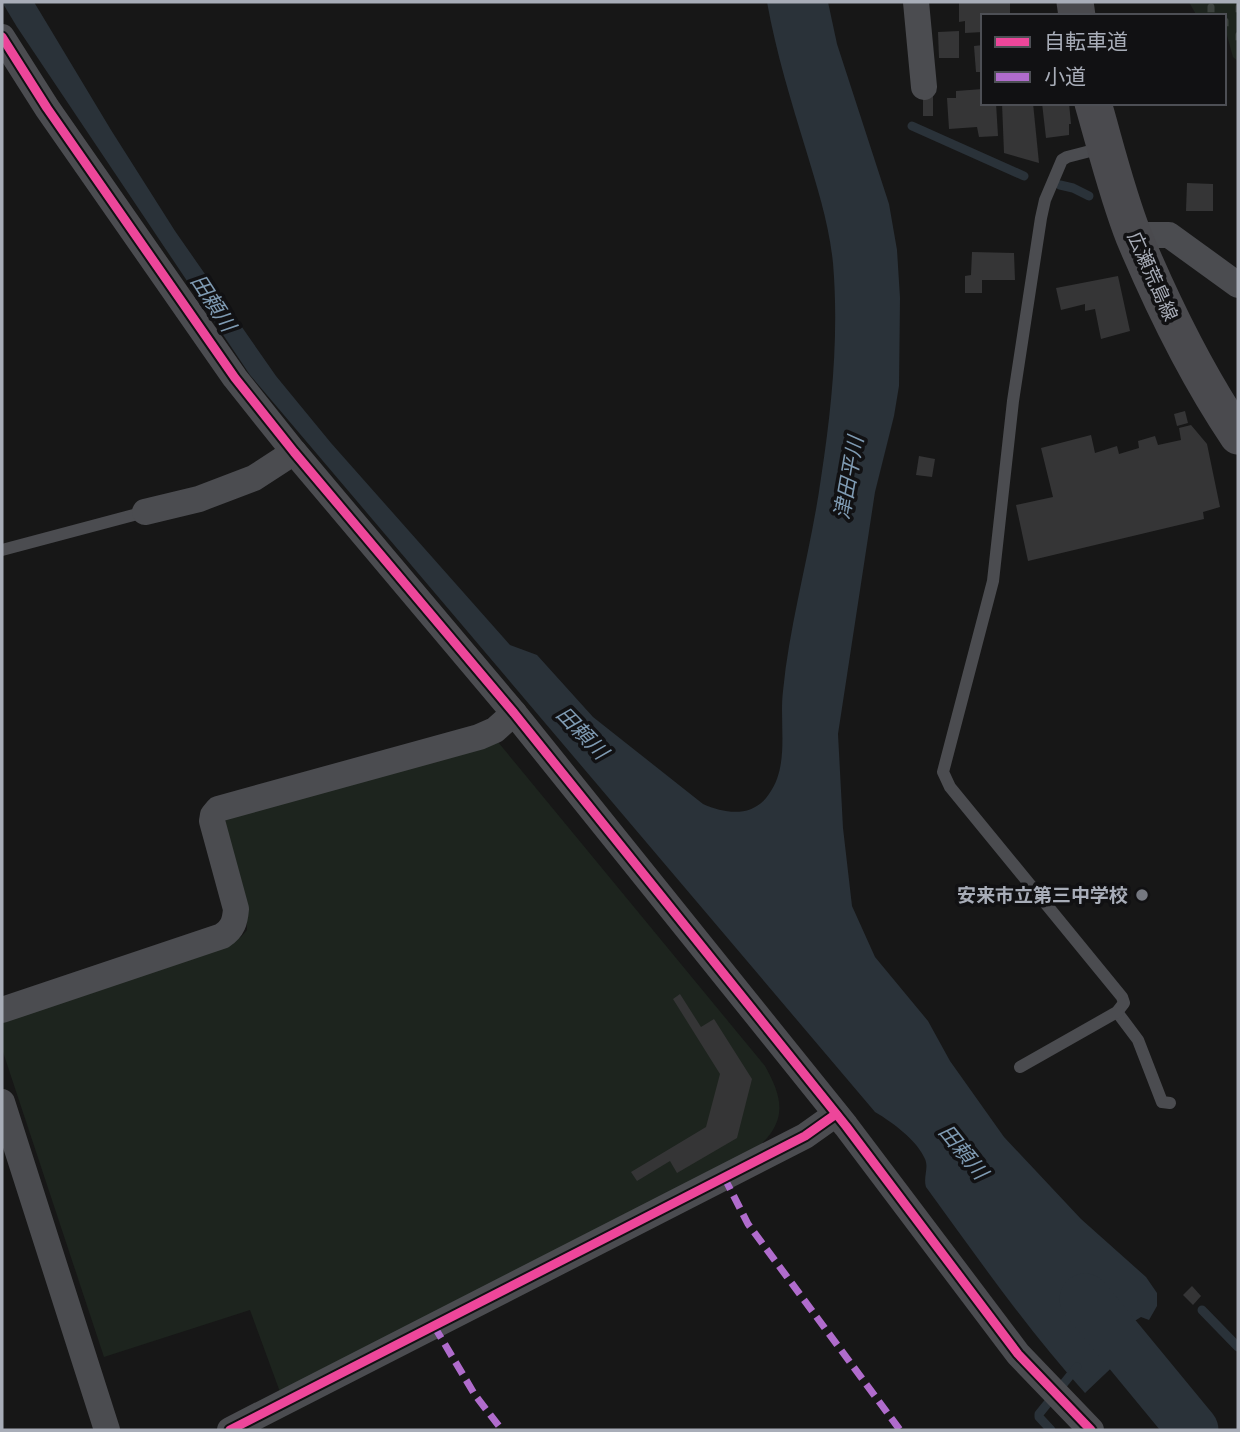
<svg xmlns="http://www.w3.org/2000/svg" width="1240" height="1432" font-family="Figtree,'Noto Sans JP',sans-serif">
  <defs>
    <pattern id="cemetery-stones" width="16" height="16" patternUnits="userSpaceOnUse" patternTransform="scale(1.75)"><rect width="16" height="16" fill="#1d241e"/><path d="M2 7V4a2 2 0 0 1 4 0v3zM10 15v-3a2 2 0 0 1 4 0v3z" fill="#3b413d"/></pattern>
  </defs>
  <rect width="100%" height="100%" fill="#171717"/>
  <path fill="#1d241e" d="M498,742L765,1066C783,1098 788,1121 757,1148L280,1392L250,1310L104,1357L2,1049V1017L241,937L247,930V914L220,829L230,814Z"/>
  <polygon fill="url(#cemetery-stones)" points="1189,2 1238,2 1238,61 1233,57 1227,35 1224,34 1224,16 1197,16"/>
  <path fill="#2a3239" d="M2,2H34L111,130L175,231L276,376L331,443L510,645L537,655L593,717L703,804C726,814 753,818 769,794C790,765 779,725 783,691C790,620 811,550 821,478C832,407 839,334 833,263C829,223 817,187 806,150C791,101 776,52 767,2H828L837,44L889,204L897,250L900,298L899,386L894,416L875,492L838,734L843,828L852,906L875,957L928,1021L950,1061L1004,1137L1081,1219L1146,1277L1157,1293V1306L1149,1320L1141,1317L1133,1322L1137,1330L1145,1336L1085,1393C1027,1329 977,1257 926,1187C923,1177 929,1168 925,1159C917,1140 892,1122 875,1112L250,375L17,27Z"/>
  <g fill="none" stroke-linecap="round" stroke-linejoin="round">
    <g stroke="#2a3239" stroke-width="9">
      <polyline points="912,126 1024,176"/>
      <polyline points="1060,185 1073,188 1089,196"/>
      <polyline points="1202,1310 1238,1347"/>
      <polyline points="1051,1430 1039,1417 1039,1414 1077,1367"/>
    </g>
    <polyline stroke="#2a3239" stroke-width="51" points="1085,1299 1193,1430"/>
  </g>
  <g fill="#353536">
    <polygon points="959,2 1010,2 1010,16 983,16 983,32 965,33 965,21 959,22"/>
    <polygon points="959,31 959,58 939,58 938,32"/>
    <polygon points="983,45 983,72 976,72 974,46"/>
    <polygon points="983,89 983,103 996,103 998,136 979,137 977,127 949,129 947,98 956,98 956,91"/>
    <rect x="923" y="95" width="10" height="21"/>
    <polygon points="1002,103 1033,103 1039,163 1004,153"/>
    <polygon points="1042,103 1069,103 1071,124 1069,124 1069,135 1046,138"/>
    <polygon points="1187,183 1213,184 1213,211 1186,211"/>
    <polygon points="972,252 1014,253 1015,280 982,280 982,293 965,293 965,276 971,275"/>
    <polygon points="1118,276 1130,331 1101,339 1095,309 1085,311 1085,304 1061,310 1056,288"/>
    <polygon points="1185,411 1188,423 1177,426 1174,414"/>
    <polygon points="1191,425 1207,444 1220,507 1203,512 1204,519 1028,561 1016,505 1053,497 1041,448 1091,435 1095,453 1117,446 1119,454 1139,448 1138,441 1155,436 1158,445 1181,440 1179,428"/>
    <polygon points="919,456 935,459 932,477 916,475"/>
    <polygon points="680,994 701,1027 714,1019 752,1079 737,1138 677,1173 670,1161 637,1181 631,1172 706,1127 720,1074 673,999"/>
    <polygon points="1192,1286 1201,1296 1193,1305 1183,1295"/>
  </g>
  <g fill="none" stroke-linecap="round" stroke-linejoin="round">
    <g stroke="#4b4c50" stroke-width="12">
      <polyline points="2,550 145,512"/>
      <polyline points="1117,1012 1138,1040 1162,1102 1170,1103"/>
      <polyline points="1020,1067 1117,1012 1124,1003 1122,997 950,787 943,772 993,581 1013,401 1041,218 1045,200 1062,160 1067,157 1102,148"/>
    </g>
    <g stroke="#4b4c50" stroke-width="26">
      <polyline points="916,2 924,87"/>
      <polyline points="2,37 47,108 235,378 294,452 514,713 846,1126 1018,1354 1091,1430"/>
      <polyline points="1134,235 1169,235 1238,285"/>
      <polyline points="145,512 199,499 254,478 294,452"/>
      <path d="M2,1010L222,936C233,929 235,921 236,909L212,821L213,815L218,809L479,737L495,730L514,713"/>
      <polyline points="2,1102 107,1430"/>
      <polyline points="230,1430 805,1136 836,1114"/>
    </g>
    <g stroke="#4a4a4e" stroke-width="37">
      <polyline points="1075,2 1077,16"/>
      <path d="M1093,103C1106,148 1117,194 1134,237C1163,306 1196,374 1238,436"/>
    </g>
    <g stroke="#b06ccc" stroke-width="7" stroke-dasharray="14 7" stroke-linecap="butt">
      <polyline points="724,1177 748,1224 900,1430"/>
      <polyline points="434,1326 475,1395 502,1430"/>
    </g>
    <defs>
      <g id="cycleway">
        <polyline points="2,37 47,108 235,378 294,452 514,713 846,1126 1018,1354 1091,1430"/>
        <polyline points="230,1430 805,1136 836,1114"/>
      </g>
    </defs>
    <use href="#cycleway" stroke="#111113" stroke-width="13"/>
    <use href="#cycleway" stroke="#ed469a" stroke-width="9"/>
  </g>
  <circle fill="#757880" stroke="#111113" stroke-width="2.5" cx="1142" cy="895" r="7"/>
  <g text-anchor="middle" stroke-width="7" stroke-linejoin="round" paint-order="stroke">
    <g font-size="19" fill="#a8adb8" stroke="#111113">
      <text transform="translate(1153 276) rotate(66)" y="7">広瀬荒島線</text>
    </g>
    <g font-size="19" font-weight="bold" fill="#a8adb8" stroke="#111113" text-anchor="end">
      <text x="1128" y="902">安来市立第三中学校</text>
    </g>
    <g font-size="21" font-style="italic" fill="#7f9bb3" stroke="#111113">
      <text transform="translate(213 303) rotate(57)" y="7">田頼川</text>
      <text transform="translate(849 478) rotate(-80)" y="7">津田平川</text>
      <text transform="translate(582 733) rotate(46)" y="7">田頼川</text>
      <text transform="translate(963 1152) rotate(51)" y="7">田頼川</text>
    </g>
  </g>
  <rect width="1240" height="1432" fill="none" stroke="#a8adb8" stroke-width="7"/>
  <rect x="981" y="14" width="245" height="91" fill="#111113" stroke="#4d4f55" stroke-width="2"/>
  <rect x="995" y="37" width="35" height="10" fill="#ed469a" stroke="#4d4f55" stroke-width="2"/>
  <text x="1044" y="49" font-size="21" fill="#a8adb8">自転車道</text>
  <rect x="995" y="72" width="35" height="10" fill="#b06ccc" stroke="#4d4f55" stroke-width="2"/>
  <text x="1044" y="84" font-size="21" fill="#a8adb8">小道</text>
</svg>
